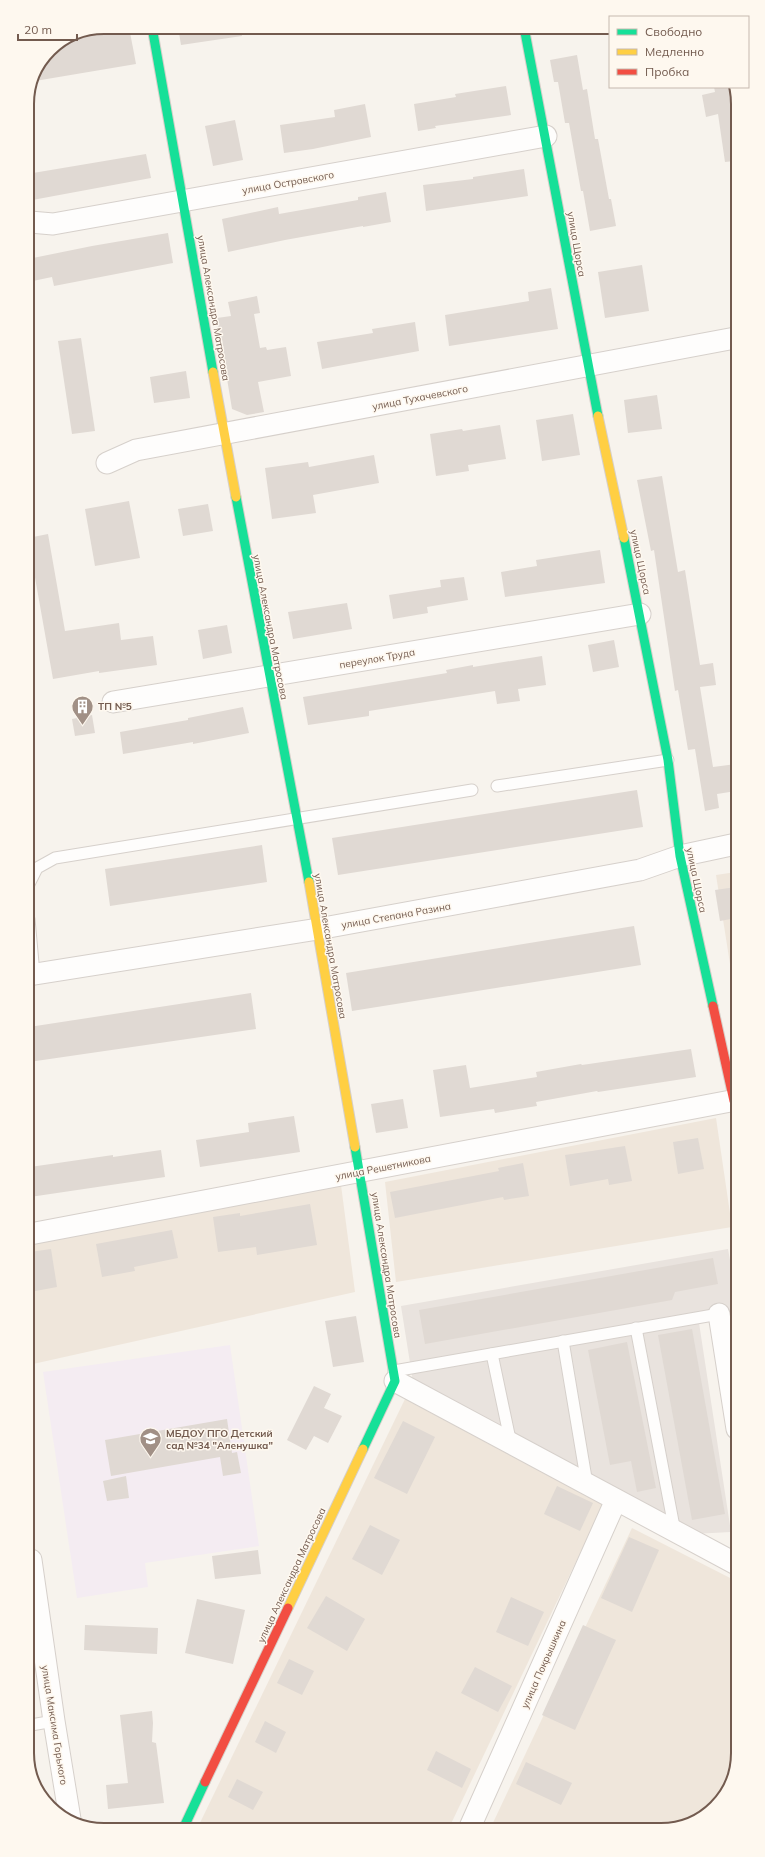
<svg xmlns="http://www.w3.org/2000/svg" width="765" height="1857" font-family="Mulish,sans-serif">
  <rect width="100%" height="100%" fill="#f7f3ed"/>
  <g fill="#efe6db">
    <polygon points="736,872 736,1002 716,875"/>
    <polygon points="716,1118 732,1227 396,1282 385,1182"/>
    <polygon points="341,1185 355,1292 33,1364 30,1346 30,1243"/>
    <polygon points="405,1399 603,1505 449,1828 197,1829"/>
    <polygon points="632,1528 738,1582 738,1754 722,1800 686,1826 491,1827"/>
  </g>
  <polygon fill="#e9e3de" points="728,1249 737,1299 737,1316 699,1323 731,1532 693,1534 413,1382 401,1306"/>
  <polygon fill="#f4ecf2" points="230,1345 259,1546 145,1563 148,1587 77,1598 43,1372"/>
  <g fill="#e0d9d3">
    <polygon points="104,27 129,27 136,64 35,81 50,49 75,33"/>
    <polygon points="178,27 241,27 242,36 181,45"/>
    <polygon points="577,55 583,90 587,89 595,139 598,139 609,199 611,199 616,226 590,231 583,191 581,191 569,123 565,123 558,82 554,82 550,60"/>
    <polygon points="506,86 511,115 435,126 436,128 418,131 414,104 456,97 455,94"/>
    <polygon points="714,87 734,87 734,161 725,162 718,114 706,117 702,95 715,92"/>
    <polygon points="365,104 371,137 313,149 284,153 280,125 335,117 334,110"/>
    <polygon points="235,120 243,160 213,166 205,126"/>
    <polygon points="146,154 151,178 27,201 27,174"/>
    <polygon points="524,169 528,196 426,211 423,185 473,179 473,177"/>
    <polygon points="386,192 391,222 363,227 363,226 285,240 228,252 222,219 278,207 279,214 358,200 358,197"/>
    <polygon points="168,233 173,263 54,286 52,277 28,282 28,259 92,246"/>
    <polygon points="642,265 649,311 605,318 598,272"/>
    <polygon points="551,288 558,329 449,346 445,315 529,301 528,292"/>
    <polygon points="257,296 260,313 254,314 260,348 266,347 267,350 286,347 291,376 258,382 264,412 247,415 232,409 217,318 231,316 228,302"/>
    <polygon points="415,322 419,351 322,369 317,342 373,333 372,329"/>
    <polygon points="81,338 95,431 72,434 58,341"/>
    <polygon points="186,371 190,398 154,403 150,377"/>
    <polygon points="657,395 662,429 628,433 624,400"/>
    <polygon points="573,414 580,455 542,461 536,420"/>
    <polygon points="500,425 506,459 468,465 469,471 436,476 430,434 462,429 463,431"/>
    <polygon points="374,455 379,483 313,495 316,513 272,519 265,468 308,462 309,467"/>
    <polygon points="662,476 678,572 685,570 700,665 713,663 716,685 700,687 713,767 736,764 736,791 717,794 719,808 705,811 695,749 688,750 678,690 675,691 654,550 651,551 637,480"/>
    <polygon points="129,501 140,558 95,566 85,509"/>
    <polygon points="208,504 213,531 183,536 178,509"/>
    <polygon points="48,534 65,631 119,623 121,640 153,636 157,665 99,673 99,671 53,679 28,538"/>
    <polygon points="600,550 605,583 505,597 501,572 537,566 536,560"/>
    <polygon points="464,577 468,600 427,607 428,613 393,619 389,595 441,587 440,580"/>
    <polygon points="347,603 352,629 293,639 288,612"/>
    <polygon points="227,625 232,653 203,659 198,630"/>
    <polygon points="614,640 619,667 593,672 588,645"/>
    <polygon points="542,656 546,685 518,689 520,701 497,704 495,691 369,711 369,716 308,725 303,697 447,673 446,670 473,665 473,667"/>
    <polygon points="243,707 249,733 193,744 193,742 123,754 120,732 188,720 188,718"/>
    <polygon points="92,715 95,733 75,736 72,719"/>
    <polygon points="637,790 643,827 338,875 332,838"/>
    <polygon points="262,845 267,882 110,906 105,869"/>
    <polygon points="736,887 736,918 720,921 715,890"/>
    <polygon points="634,926 641,965 352,1011 346,973"/>
    <polygon points="251,993 256,1029 29,1062 29,1027"/>
    <polygon points="691,1049 696,1077 598,1092 597,1091 536,1102 537,1106 495,1113 494,1109 440,1117 433,1070 466,1065 470,1088 537,1077 536,1072 581,1064 582,1065"/>
    <polygon points="403,1099 408,1128 376,1133 371,1104"/>
    <polygon points="294,1116 300,1152 200,1167 196,1140 249,1132 248,1123"/>
    <polygon points="698,1138 704,1169 678,1174 673,1142"/>
    <polygon points="625,1146 632,1181 609,1185 608,1179 570,1186 565,1155"/>
    <polygon points="161,1150 165,1177 30,1197 30,1167 113,1155 113,1157"/>
    <polygon points="523,1163 529,1196 504,1200 503,1197 395,1218 390,1192 499,1171 498,1168"/>
    <polygon points="310,1204 317,1245 257,1255 256,1247 218,1252 213,1217 240,1213 240,1216"/>
    <polygon points="172,1230 178,1258 134,1267 135,1271 102,1277 96,1244"/>
    <polygon points="51,1249 57,1287 30,1292 30,1252"/>
    <polygon points="713,1258 718,1284 675,1292 672,1300 425,1344 419,1310"/>
    <polygon points="356,1316 364,1362 333,1367 325,1321"/>
    <polygon points="692,1329 725,1514 692,1520 658,1335"/>
    <polygon points="627,1342 656,1488 637,1492 631,1461 610,1465 588,1350"/>
    <polygon points="314,1386 331,1394 324,1408 342,1416 328,1443 314,1436 306,1450 287,1440"/>
    <polygon points="227,1419 232,1453 237,1452 241,1473 223,1476 220,1457 111,1476 105,1440"/>
    <polygon points="403,1421 435,1437 407,1494 374,1478"/>
    <polygon points="126,1476 129,1498 107,1501 103,1481"/>
    <polygon points="557,1486 593,1503 580,1531 544,1514"/>
    <polygon points="370,1525 400,1540 382,1575 352,1559"/>
    <polygon points="629,1537 659,1550 632,1612 601,1598"/>
    <polygon points="258,1550 261,1574 215,1579 212,1556"/>
    <polygon points="326,1596 365,1619 347,1651 307,1628"/>
    <polygon points="511,1597 544,1612 528,1646 496,1632"/>
    <polygon points="197,1599 245,1610 233,1664 185,1653"/>
    <polygon points="85,1625 158,1628 157,1654 84,1650"/>
    <polygon points="583,1625 616,1640 575,1730 542,1715"/>
    <polygon points="289,1659 314,1671 302,1695 277,1683"/>
    <polygon points="475,1667 512,1686 498,1712 461,1693"/>
    <polygon points="152,1711 153,1723 152,1742 156,1743 164,1803 108,1809 106,1785 128,1783 120,1715"/>
    <polygon points="265,1721 286,1732 276,1753 255,1742"/>
    <polygon points="436,1751 471,1769 462,1788 427,1770"/>
    <polygon points="526,1762 572,1783 561,1805 516,1784"/>
    <polygon points="237,1779 263,1792 253,1810 228,1797"/>
  </g>
  <g fill="none" stroke-linecap="round" stroke-linejoin="round">
    <defs>
      <g id="lane">
        <polyline points="497,786 668,760"/>
        <polyline points="29,884 37,868 55,858 472,790"/>
        <polyline points="29,919 34,974"/>
        <polyline points="636,1328 675,1532"/>
        <polyline points="563,1341 587,1484"/>
        <polyline points="492,1354 511,1444"/>
        <polyline points="394,1371 719,1314"/>
        <polyline points="31,1725 54,1721"/>
      </g>
      <g id="street">
        <polyline points="30,222 53,224 546,136"/>
        <polyline points="107,463 136,450 735,338"/>
        <polyline points="113,702 640,614"/>
        <polyline points="29,975 318,929 640,870 680,856 736,844"/>
        <polyline points="30,1234 736,1100"/>
        <polyline points="719,1314 737,1429"/>
        <polyline points="395,1381 738,1565"/>
        <polyline points="31,1560 54,1721 70,1819"/>
        <polyline points="470,1827 616,1500"/>
      </g>
      <g id="fast">
        <polyline points="152,27 213,372"/>
        <polyline points="524,27 598,416"/>
        <polyline points="236,497 309,882"/>
        <polyline points="624,538 668,760 680,856 713,1006"/>
        <polyline points="355,1147 395,1381 363,1449"/>
        <polyline points="183,1829 205,1782"/>
      </g>
      <g id="slow">
        <polyline points="213,372 236,497"/>
        <polyline points="598,416 624,538"/>
        <polyline points="309,882 355,1147"/>
        <polyline points="288,1608 363,1449"/>
      </g>
      <g id="jam">
        <polyline points="713,1006 734,1101"/>
        <polyline points="205,1782 288,1608"/>
      </g>
    </defs>
    <use href="#lane" stroke="#d6d0cb" stroke-width="13"/>
    <use href="#street" stroke="#d6d0cb" stroke-width="23"/>
    <use href="#fast" stroke="#d6cfc9" stroke-width="11"/>
    <use href="#slow" stroke="#d6cfc9" stroke-width="11"/>
    <use href="#jam" stroke="#d6cfc9" stroke-width="11"/>
    <use href="#lane" stroke="#fefdfc" stroke-width="11"/>
    <use href="#street" stroke="#fefdfc" stroke-width="21"/>
    <use href="#fast" stroke="#16e098" stroke-width="9"/>
    <use href="#slow" stroke="#ffcf43" stroke-width="9"/>
    <use href="#jam" stroke="#f24e42" stroke-width="9"/>
  </g>
  <defs>
    <symbol id="building-pin" viewBox="-11 -11 22 30"><path d="M0 17L-7.5 6A9.5 9.5 0 1 1 7.5 6Z" fill="#a19086" stroke="#fef8ef"/><path d="M-4-6H4V6H1V3H-1V6H-4ZM-2.5-4.3h1.7v1.8h-1.7ZM.8-4.3h1.7v1.8H.8ZM-2.5-1h1.7V.8h-1.7ZM.8-1h1.7V.8H.8Z" fill="#fff"/></symbol>
    <symbol id="school-pin" viewBox="-11 -11 22 30"><path d="M0 17L-7.5 6A9.5 9.5 0 1 1 7.5 6Z" fill="#a19086" stroke="#fef8ef"/><path d="M0-5L7-2L0 1L-7-2ZM-4 1L0 2.5L4 1V4Q0 6-4 4Z" fill="#fff"/></symbol>
  </defs>
  <g fill-rule="evenodd">
    <use href="#building-pin" x="70" y="694" width="25" height="34"/>
    <use href="#school-pin" x="138" y="1426" width="25" height="34"/>
  </g>
  <g text-anchor="middle" stroke-width="3" stroke-linejoin="round" paint-order="stroke">
    <g font-size="10" fill="#735b4f" stroke="#fef8ef">
      <text transform="translate(288 182) rotate(-10)" y="4">улица Островского</text>
      <text transform="translate(577 244) rotate(80)" y="4">улица Щорса</text>
      <text transform="translate(214 308) rotate(80)" y="4">улица Александра Матросова</text>
      <text transform="translate(420 397) rotate(-11)" y="4">улица Тухачевского</text>
      <text transform="translate(641 562) rotate(78)" y="4">улица Щорса</text>
      <text transform="translate(271 627) rotate(79)" y="4">улица Александра Матросова</text>
      <text transform="translate(377 658) rotate(-10)" y="4">переулок Труда</text>
      <text transform="translate(697 880) rotate(78)" y="4">улица Щорса</text>
      <text transform="translate(396 915) rotate(-10)" y="4">улица Степана Разина</text>
      <text transform="translate(331 946) rotate(80)" y="4">улица Александра Матросова</text>
      <text transform="translate(383 1167) rotate(-11)" y="4">улица Решетникова</text>
      <text transform="translate(387 1265) rotate(81)" y="4">улица Александра Матросова</text>
      <text transform="translate(291 1575) rotate(-65)" y="4">улица Александра Матросова</text>
      <text transform="translate(543 1664) rotate(-66)" y="4">улица Покрышкина</text>
      <text transform="translate(55 1725) rotate(81)" y="4">улица Максима Горького</text>
    </g>
    <g font-size="10" font-weight="bold" fill="#735b4f" stroke="#fef8ef" text-anchor="start">
      <text x="98" y="710">ТП №5</text>
      <text x="166" y="1437">МБДОУ ПГО Детский<tspan x="166" dy="12">сад №34 "Аленушка"</tspan></text>
    </g>
  </g>
  <path d="M0 0H765V1857H0ZM104 34H661A70 70 0 0 1 731 104V1753A70 70 0 0 1 661 1823H104A70 70 0 0 1 34 1753V104A70 70 0 0 1 104 34Z" fill="#fef8ef" fill-rule="evenodd"/>
  <path fill="none" stroke="#735b4f" stroke-width="2" d="M104 34H661A70 70 0 0 1 731 104V1753A70 70 0 0 1 661 1823H104A70 70 0 0 1 34 1753V104A70 70 0 0 1 104 34Z"/>
  <rect x="609" y="16" width="140" height="72" fill="#fef8ef" stroke="#c6b9af"/>
  <rect x="617" y="29" width="20" height="6" fill="#16e098" stroke="#c6b9af"/>
  <text x="645" y="36" font-size="12" fill="#735b4f">Свободно</text>
  <rect x="617" y="49" width="20" height="6" fill="#ffcf43" stroke="#c6b9af"/>
  <text x="645" y="56" font-size="12" fill="#735b4f">Медленно</text>
  <rect x="617" y="69" width="20" height="6" fill="#f24e42" stroke="#c6b9af"/>
  <text x="645" y="76" font-size="12" fill="#735b4f">Пробка</text>
  <path d="M18 34v6h59v-6" fill="none" stroke="#735b4f" stroke-width="2"/>
  <text x="24" y="34" font-size="12" fill="#735b4f" stroke="#fef8ef" stroke-width="3" paint-order="stroke">20 m</text>
</svg>
